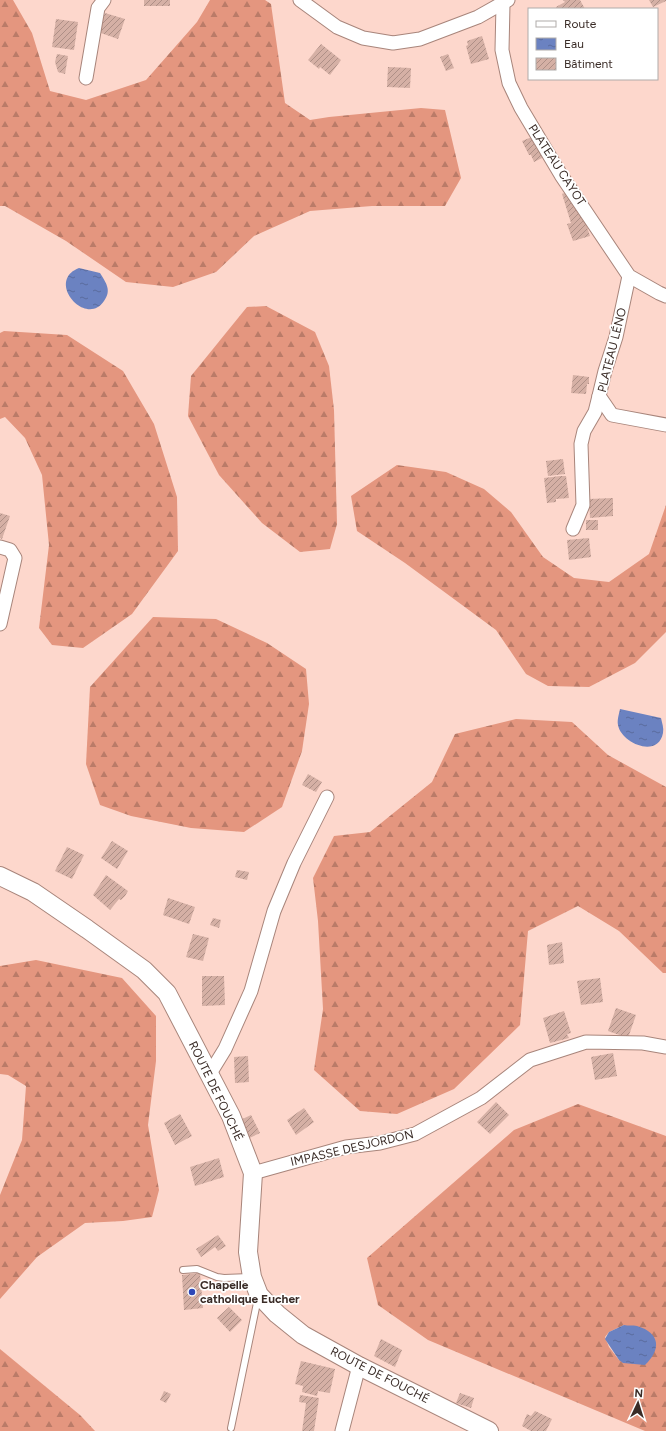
<svg xmlns="http://www.w3.org/2000/svg" width="666" height="1431" font-family="Figtree,sans-serif">
  <defs>
    <pattern id="forest-firs" width="22" height="20" patternUnits="userSpaceOnUse"><rect width="22" height="20" fill="#e4967f"/><path d="M5 1l3.5 6h-7zM16 11l3.5 6h-7z" fill="#ba7b68"/></pattern>
    <pattern id="water-ripples" width="26" height="14" patternUnits="userSpaceOnUse"><rect width="26" height="14" fill="#6b82c1"/><path d="M2 4q2-2 4 0t4 0M15 11q2-2 4 0t4 0" fill="none" stroke="#596b9d"/></pattern>
    <pattern id="building-hatch" width="6" height="6" patternUnits="userSpaceOnUse"><rect width="6" height="6" fill="#d5b0a5"/><path d="M-1 1l2-2M0 6l6-6M5 7l2-2" fill="none" stroke="#ae8f86"/></pattern>
  </defs>
  <rect width="100%" height="100%" fill="#fdd7cc"/>
  <g fill="url(#forest-firs)" fill-rule="evenodd">
    <polygon points="0,0 13,0 32,33 50,91 86,100 146,80 197,22 210,0 265,0 271,4 285,103 310,120 329,117 421,108 445,110 461,178 445,206 372,206 310,211 254,236 216,272 173,287 126,282 66,241 5,206 0,206"/>
    <polygon points="266,306 315,332 329,366 334,410 337,524 330,549 300,552 262,523 219,475 188,416 191,376 247,307"/>
    <polygon points="4,331 67,335 123,371 154,424 177,497 178,551 132,614 83,648 52,645 39,628 49,545 42,475 25,438 5,417 0,419 0,333"/>
    <polygon points="397,465 446,472 484,489 511,512 543,557 574,578 609,582 649,554 666,505 666,632 635,663 589,687 548,686 526,674 496,630 405,563 357,531 351,496"/>
    <polygon points="153,617 216,619 267,643 306,669 309,704 302,751 282,807 244,832 191,828 131,816 100,805 86,764 90,687"/>
    <polygon points="516,719 572,722 608,755 666,787 666,973 663,973 619,931 578,906 528,931 520,1025 454,1089 397,1114 360,1111 314,1070 323,1009 318,921 313,878 334,836 370,832 432,782 455,734"/>
    <polygon points="36,960 122,978 156,1016 156,1061 148,1125 159,1190 152,1217 123,1221 85,1223 37,1257 0,1299 0,1195 22,1140 26,1086 8,1075 0,1074 0,966"/>
    <path d="M578,1104L666,1136V1431H645L428,1340L378,1305L367,1258L514,1130ZM624,1325L619,1360L609,1347L605,1337L609,1332Z"/>
    <polygon points="0,1349 80,1415 95,1431 0,1431"/>
  </g>
  <g fill="url(#water-ripples)">
    <path d="M79,268L100,273C106,283 112,290 104,301C86,328 45,281 79,268Z"/>
    <path d="M620,709L661,718C662,723 664,728 663,733C658,759 621,743 618,725C617,720 619,714 620,709Z"/>
    <path d="M624,1325C628,1326 633,1325 637,1326C661,1333 661,1350 645,1365L623,1363L619,1360L605,1339L609,1332Z"/>
  </g>
  <g fill="url(#building-hatch)">
    <rect x="144" y="0" width="26" height="6"/>
    <polygon points="563,0 580,0 585,9 558,9 556,7 565,2"/>
    <polygon points="649,0 666,0 666,1 653,7"/>
    <polygon points="105,13 125,19 118,39 98,32"/>
    <polygon points="56,19 78,22 74,50 52,47"/>
    <polygon points="482,36 489,59 471,64 466,46 468,45 467,41"/>
    <polygon points="321,44 341,60 330,75 320,67 319,69 308,60"/>
    <polygon points="57,54 68,56 65,74 58,72 55,62"/>
    <polygon points="448,54 454,68 446,71 440,57"/>
    <polygon points="388,67 411,68 410,88 387,87"/>
    <polygon points="532,137 537,149 539,148 544,157 534,162 531,155 529,155 522,141"/>
    <polygon points="567,192 576,199 582,219 584,218 590,236 573,241 567,224 571,223 562,194"/>
    <polygon points="573,375 589,377 589,384 587,384 586,394 571,393"/>
    <polygon points="563,459 565,474 548,476 546,461"/>
    <polygon points="560,476 566,476 569,498 556,499 556,502 547,503 544,478"/>
    <polygon points="613,498 613,516 590,518 589,499"/>
    <polygon points="0,513 10,516 2,539 0,538"/>
    <rect x="586" y="520" width="12" height="10"/>
    <polygon points="589,538 591,557 569,560 567,540"/>
    <polygon points="308,774 322,782 316,792 302,785"/>
    <polygon points="112,841 128,851 117,869 101,858"/>
    <polygon points="67,847 84,855 72,879 55,871"/>
    <polygon points="237,870 249,872 247,880 235,877"/>
    <polygon points="106,875 128,891 125,896 121,900 119,899 110,910 93,895"/>
    <polygon points="168,898 195,907 189,924 163,915"/>
    <polygon points="213,918 221,920 219,928 210,925"/>
    <polygon points="193,934 209,938 203,961 186,957"/>
    <polygon points="562,942 564,963 549,965 547,945"/>
    <polygon points="202,976 224,976 225,1005 202,1006"/>
    <polygon points="600,978 603,1002 581,1005 577,981"/>
    <polygon points="616,1008 636,1015 628,1038 608,1031"/>
    <polygon points="564,1011 571,1033 567,1034 569,1038 550,1043 543,1018"/>
    <polygon points="613,1053 617,1076 595,1080 591,1057"/>
    <polygon points="248,1056 249,1082 235,1083 234,1057"/>
    <polygon points="496,1102 509,1115 490,1134 477,1122"/>
    <polygon points="304,1108 314,1122 296,1135 287,1120"/>
    <polygon points="180,1114 192,1136 175,1145 164,1123"/>
    <polygon points="251,1115 260,1133 243,1141 234,1123"/>
    <polygon points="219,1158 224,1177 195,1186 190,1167"/>
    <polygon points="218,1235 226,1246 218,1251 215,1247 201,1257 196,1249"/>
    <polygon points="200,1273 203,1308 184,1310 182,1275"/>
    <polygon points="229,1307 242,1320 230,1332 217,1318"/>
    <polygon points="381,1339 402,1350 395,1367 374,1356"/>
    <polygon points="301,1361 335,1369 330,1392 329,1393 318,1391 317,1396 302,1392 303,1386 295,1384"/>
    <polygon points="164,1391 171,1394 166,1403 160,1400"/>
    <polygon points="460,1393 474,1398 471,1408 456,1403"/>
    <polygon points="300,1395 319,1398 314,1431 302,1431 306,1403 299,1402"/>
    <polygon points="535,1411 552,1419 546,1431 531,1431 522,1426 527,1414 531,1416"/>
  </g>
  <g fill="none" stroke-linecap="round" stroke-linejoin="round">
    <defs>
      <g id="service">
        <polyline points="183,1270 197,1269 217,1277 224,1278 250,1277"/>
        <polyline points="231,1428 258,1298"/>
      </g>
      <g id="minor">
        <polyline points="300,0 337,27 363,38 393,43 420,39 478,17 508,0"/>
        <polyline points="503,4 502,50 509,83 521,108 561,175 629,276 659,293 666,296"/>
        <polyline points="86,78 98,8 104,0"/>
        <polyline points="629,276 616,337 605,371 599,396 612,415 666,425"/>
        <polyline points="573,529 583,505 581,444 584,431 595,412 599,396"/>
        <polyline points="0,547 10,550 15,558 0,624"/>
        <polyline points="209,1075 225,1049 251,991 274,911 294,863 327,797"/>
        <polyline points="253,1173 346,1147 380,1143 415,1134 481,1098 530,1060 586,1042 643,1043 666,1047"/>
        <polyline points="342,1431 359,1366"/>
      </g>
      <polyline id="secondary" points="0,876 33,892 87,929 144,970 167,993 231,1116 253,1173 248,1252 252,1277 259,1295 277,1314 303,1335 359,1366 489,1431"/>
    </defs>
    <use href="#service" stroke="#a8857b" stroke-width="8"/>
    <use href="#minor" stroke="#a8857b" stroke-width="15"/>
    <use href="#secondary" stroke="#a8857b" stroke-width="20"/>
    <use href="#service" stroke="#fff" stroke-width="6"/>
    <use href="#minor" stroke="#fff" stroke-width="13"/>
    <use href="#secondary" stroke="#fff" stroke-width="18"/>
  </g>
  <circle fill="#2e48b8" stroke="#fff" stroke-width="1.5" cx="192" cy="1292" r="4"/>
  <g text-anchor="middle" stroke-width="3.5" stroke-linejoin="round" paint-order="stroke">
    <g font-size="12" fill="#3a2c27" stroke="#fff">
      <text transform="translate(557 165) rotate(57)" y="4">PLATEAU CAYOT</text>
      <text transform="translate(612 350) rotate(-76)" y="4">PLATEAU LÉNO</text>
      <text transform="translate(216 1091) rotate(64)" y="4">ROUTE DE FOUCHÉ</text>
      <text transform="translate(352 1148) rotate(-13)" y="4">IMPASSE DESJORDON</text>
      <text transform="translate(380 1375) rotate(27)" y="4">ROUTE DE FOUCHÉ</text>
    </g>
    <g font-size="12" font-weight="bold" fill="#3a2c27" stroke="#fff" text-anchor="start">
      <text x="200" y="1289">Chapelle<tspan x="200" dy="14">catholique Eucher</tspan></text>
    </g>
  </g>
  <rect x="528" y="8" width="130" height="72" fill="#ffffff" stroke="#b0aba9"/>
  <rect x="536" y="21" width="20" height="6" fill="#ffffff" stroke="#b0aba9"/>
  <text x="564" y="28" font-size="12" fill="#3a2c27">Route</text>
  <rect x="536" y="38" width="20" height="12" fill="url(#water-ripples)" stroke="#b0aba9"/>
  <text x="564" y="48" font-size="12" fill="#3a2c27">Eau</text>
  <rect x="536" y="58" width="20" height="12" fill="url(#building-hatch)" stroke="#b0aba9"/>
  <text x="564" y="68" font-size="12" fill="#3a2c27">Bâtiment</text>
  <g transform="translate(638 1403) rotate(4)" stroke="#ffffff" stroke-width="3" paint-order="stroke">
  <path d="M0-3L7 15L0 10L-7 15Z" fill="#3a2c27"/>
  <text y="-6" font-size="11" font-weight="bold" text-anchor="middle" fill="#3a2c27">N</text>
  </g>
</svg>
